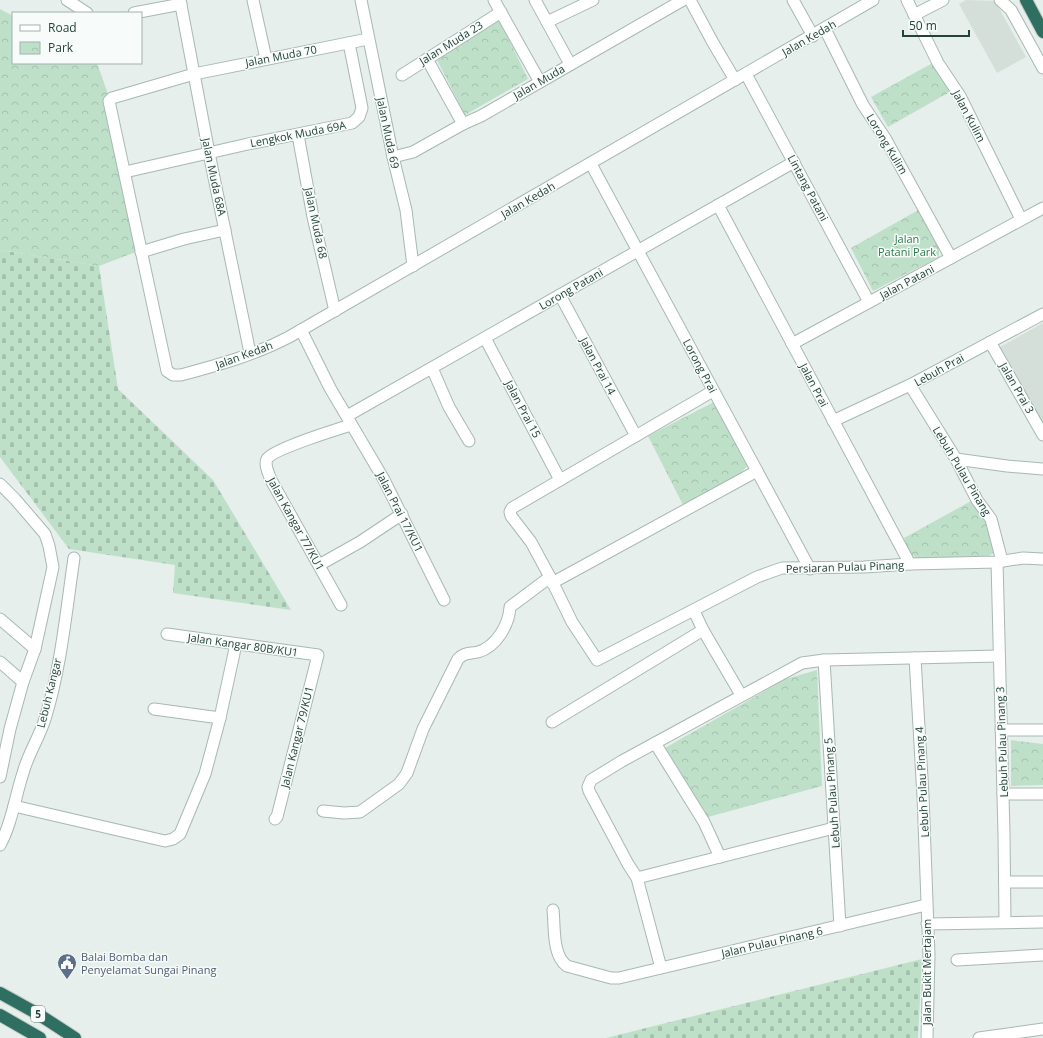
<svg xmlns="http://www.w3.org/2000/svg" width="1043" height="1038" font-family="'Open Sans',sans-serif">
  <defs>
    <pattern id="cemetery-stones" width="16" height="16" patternUnits="userSpaceOnUse"><rect width="16" height="16" fill="#bfe0c8"/><path d="M2 7V4a2 2 0 0 1 4 0v3zM10 15v-3a2 2 0 0 1 4 0v3z" fill="#a4c1ad"/></pattern>
    <pattern id="park-crowns" width="20" height="18" patternUnits="userSpaceOnUse"><rect width="20" height="18" fill="#bfe0c8"/><path d="M2 6a3 3 0 1 1 6 0M12 15a3 3 0 1 1 6 0" fill="none" stroke="#a4c1ad"/></pattern>
  </defs>
  <rect width="100%" height="100%" fill="#e6efeb"/>
  <g fill="#d4dfda">
    <polygon points="966,0 995,1 1026,57 997,73 959,4"/>
    <polygon points="1043,323 1043,428 998,348"/>
  </g>
  <g fill="url(#cemetery-stones)">
    <polygon points="0,250 99,266 118,389 213,480 291,610 173,593 175,565 69,549 0,457"/>
    <polygon points="922,959 918,1038 606,1038"/>
  </g>
  <g fill="url(#park-crowns)">
    <polygon points="0,9 13,16 13,63 97,63 108,94 141,250 99,266 0,250"/>
    <polygon points="499,19 528,79 465,115 436,58"/>
    <polygon points="938,60 955,89 888,127 871,97"/>
    <polygon points="920,209 939,246 939,257 873,291 851,248"/>
    <polygon points="714,402 749,464 740,474 683,505 648,436"/>
    <path d="M973,500C979,509 999,542 994,552C993,553 990,555 989,556L916,558C909,552 906,547 904,538Z"/>
    <polygon points="817,670 822,786 708,817 665,748 786,679"/>
    <polygon points="1011,740 1043,744 1043,785 1011,786"/>
  </g>
  <g fill="none" stroke-linecap="round" stroke-linejoin="round">
    <defs>
      <g id="minor">
        <polyline points="67,0 87,13"/>
        <polyline points="180,0 209,153 250,353"/>
        <polyline points="253,0 266,59"/>
        <polyline points="361,0 393,157 406,210 413,266"/>
        <polyline points="494,0 540,82"/>
        <polyline points="535,0 570,64"/>
        <polyline points="690,0 712,41 735,80"/>
        <polyline points="793,0 813,36"/>
        <polyline points="907,0 938,63 960,96 1021,219"/>
        <polyline points="1000,0 1011,10 1043,68"/>
        <polyline points="134,13 181,4"/>
        <polyline points="914,15 943,0"/>
        <polyline points="547,22 593,0"/>
        <polyline points="825,29 863,105 885,138 951,258"/>
        <path d="M368,39L194,74L112,98L109,101L167,371L173,375H181C218,365 255,355 289,337L873,0"/>
        <polyline points="427,59 463,124"/>
        <polyline points="746,74 869,302"/>
        <polyline points="402,75 501,12"/>
        <polyline points="298,135 313,217 335,311"/>
        <polyline points="393,157 413,152 463,124 481,116 683,0"/>
        <polyline points="591,164 810,569"/>
        <polyline points="125,172 248,144 352,123 359,117 362,108 349,43"/>
        <polyline points="718,205 910,564"/>
        <polyline points="141,252 184,239 225,230"/>
        <polyline points="560,295 636,436"/>
        <polyline points="301,330 330,388 383,478 444,600"/>
        <polyline points="485,338 560,480"/>
        <polyline points="990,342 1043,435"/>
        <polyline points="792,344 1043,208"/>
        <polyline points="432,368 449,407 469,441"/>
        <polyline points="910,385 956,459 977,500 991,519 1002,561"/>
        <polyline points="713,391 512,508 510,512 511,516 531,542 550,577 572,622 597,660 757,577 782,568 864,567 910,564 997,562 1023,558 1043,559"/>
        <polyline points="347,416 794,162"/>
        <polyline points="833,421 910,385 1043,314"/>
        <polyline points="956,459 1007,466 1043,469"/>
        <polyline points="0,484 15,499 45,534 49,546 53,567 35,649 23,682 10,729 0,777"/>
        <polyline points="997,562 1004,834 1005,922"/>
        <polyline points="319,565 360,542 402,514"/>
        <polyline points="552,583 757,471"/>
        <path d="M341,605L271,480C269,474 264,465 267,459C273,449 338,429 351,425"/>
        <polyline points="694,611 703,630 741,695"/>
        <polyline points="0,619 35,649"/>
        <polyline points="167,634 318,655 277,817 275,819"/>
        <polyline points="915,658 923,796 929,955 927,1038"/>
        <polyline points="824,660 840,926"/>
        <polyline points="0,662 23,682"/>
        <polyline points="154,709 220,718"/>
        <polyline points="552,722 703,630"/>
        <polyline points="1001,730 1043,730"/>
        <polyline points="655,743 704,822 720,857"/>
        <polyline points="1003,794 1043,794"/>
        <polyline points="14,806 165,841 173,839 180,834 205,774 220,718 236,644"/>
        <path d="M323,811L344,813L360,812L399,784L407,773L423,729L458,659C465,652 469,654 478,652C496,647 509,625 510,607L550,577"/>
        <path d="M0,845C12,823 15,797 23,773C28,754 39,738 45,719C61,668 66,612 74,558"/>
        <polyline points="637,878 834,828"/>
        <polyline points="1005,882 1043,882"/>
        <path d="M553,910C555,928 552,955 567,966L611,978H619L926,905"/>
        <polyline points="927,924 1043,922"/>
        <polyline points="957,960 1043,955"/>
        <polyline points="661,968 637,878 628,864 589,791 588,787 591,780 622,761 802,663 824,660 999,656"/>
        <polyline points="979,1038 1043,1029"/>
      </g>
      <g id="highway">
        <polyline points="1026,0 1043,32"/>
        <polyline points="0,993 38,1014 75,1038"/>
        <polyline points="0,1015 40,1038"/>
      </g>
    </defs>
    <use href="#minor" stroke="#a8b8b2" stroke-width="13"/>
    <use href="#highway" stroke="#c2cac8" stroke-width="14"/>
    <use href="#minor" stroke="#fff" stroke-width="11"/>
    <use href="#highway" stroke="#2f6f62" stroke-width="12"/>
  </g>
  <defs>
    <symbol id="civic-pin" viewBox="-11 -11 22 30"><path d="M0 17L-7.5 6A9.5 9.5 0 1 1 7.5 6Z" fill="#5c6f8a" stroke="#f7fbf9"/><path d="M-.6-6.5H3V-4.5H.6V-3L4-1V1h2V6H-6V1h2V-1L-.6-3ZM-1.2 2.5V6h2.4V2.5Z" fill="#fff"/></symbol>
  </defs>
  <g fill-rule="evenodd">
    <use href="#civic-pin" x="56" y="952" width="22" height="30"/>
  </g>
  <g text-anchor="middle" stroke-width="3" stroke-linejoin="round" paint-order="stroke">
    <rect fill="#f7fbf9" stroke="#637a73" stroke-width="1" x="31" y="1006" width="14" height="16" rx="3"/>
    <g font-size="10" font-weight="bold" fill="#24423a">
      <text x="38" y="1018">5</text>
    </g>
    <g font-size="11" fill="#24423a" stroke="#f7fbf9">
      <text transform="translate(809 38) rotate(-30)" y="4">Jalan Kedah</text>
      <text transform="translate(451 43) rotate(-32)" y="4">Jalan Muda 23</text>
      <text transform="translate(281 56) rotate(-11)" y="4">Jalan Muda 70</text>
      <text transform="translate(539 82) rotate(-30)" y="4">Jalan Muda</text>
      <text transform="translate(969 116) rotate(62)" y="4">Jalan Kulim</text>
      <text transform="translate(388 133) rotate(78)" y="4">Jalan Muda 69</text>
      <text transform="translate(298 134) rotate(-11)" y="4">Lengkok Muda 69A</text>
      <text transform="translate(887 144) rotate(59)" y="4">Lorong Kulim</text>
      <text transform="translate(214 177) rotate(78)" y="4">Jalan Muda 68A</text>
      <text transform="translate(808 188) rotate(62)" y="4">Lintang Patani</text>
      <text transform="translate(528 200) rotate(-30)" y="4">Jalan Kedah</text>
      <text transform="translate(316 223) rotate(78)" y="4">Jalan Muda 68</text>
      <text transform="translate(907 282) rotate(-28)" y="4">Jalan Patani</text>
      <text transform="translate(571 289) rotate(-30)" y="4">Lorong Patani</text>
      <text transform="translate(244 355) rotate(-20)" y="4">Jalan Kedah</text>
      <text transform="translate(598 366) rotate(62)" y="4">Jalan Prai 14</text>
      <text transform="translate(700 366) rotate(62)" y="4">Lorong Prai</text>
      <text transform="translate(939 370) rotate(-29)" y="4">Lebuh Prai</text>
      <text transform="translate(814 385) rotate(62)" y="4">Jalan Prai</text>
      <text transform="translate(1017 388) rotate(60)" y="4">Jalan Prai 3</text>
      <text transform="translate(523 409) rotate(62)" y="4">Jalan Prai 15</text>
      <text transform="translate(962 471) rotate(59)" y="4">Lebuh Pulau Pinang</text>
      <text transform="translate(400 512) rotate(63)" y="4">Jalan Prai 17/KU1</text>
      <text transform="translate(296 524) rotate(61)" y="4">Jalan Kangar 77/KU1</text>
      <text transform="translate(845 567) rotate(-2)" y="4">Persiaran Pulau Pinang</text>
      <text transform="translate(243 645) rotate(8)" y="4">Jalan Kangar 80B/KU1</text>
      <text transform="translate(49 693) rotate(-76)" y="4">Lebuh Kangar</text>
      <text transform="translate(297 737) rotate(-76)" y="4">Jalan Kangar 79/KU1</text>
      <text transform="translate(1002 742) rotate(-92)" y="4">Lebuh Pulau Pinang 3</text>
      <text transform="translate(922 782) rotate(-93)" y="4">Lebuh Pulau Pinang 4</text>
      <text transform="translate(832 793) rotate(-94)" y="4">Lebuh Pulau Pinang 5</text>
      <text transform="translate(772 942) rotate(-13)" y="4">Jalan Pulau Pinang 6</text>
      <text transform="translate(927 972) rotate(-90)" y="4">Jalan Bukit Mertajam</text>
    </g>
    <g font-size="11" fill="#2d7a4b" stroke="#f7fbf9">
      <text x="907" y="243">Jalan<tspan x="907" dy="13">Patani Park</tspan></text>
    </g>
    <g font-size="11" fill="#4e5e75" stroke="#f7fbf9" text-anchor="start">
      <text x="81" y="961">Balai Bomba dan<tspan x="81" dy="13">Penyelamat Sungai Pinang</tspan></text>
    </g>
  </g>
  <rect x="12" y="12" width="130" height="52" fill="#f7fbf9" stroke="#a3b1ad"/>
  <rect x="20" y="25" width="20" height="6" fill="#ffffff" stroke="#a3b1ad"/>
  <text x="48" y="32" font-size="12" fill="#24423a">Road</text>
  <rect x="20" y="42" width="20" height="12" fill="url(#park-crowns)" stroke="#a3b1ad"/>
  <text x="48" y="52" font-size="12" fill="#24423a">Park</text>
  <path d="M903 30v6h66v-6" fill="none" stroke="#24423a" stroke-width="2"/>
  <text x="909" y="30" font-size="12" fill="#24423a" stroke="#f7fbf9" stroke-width="3" paint-order="stroke">50 m</text>
</svg>
